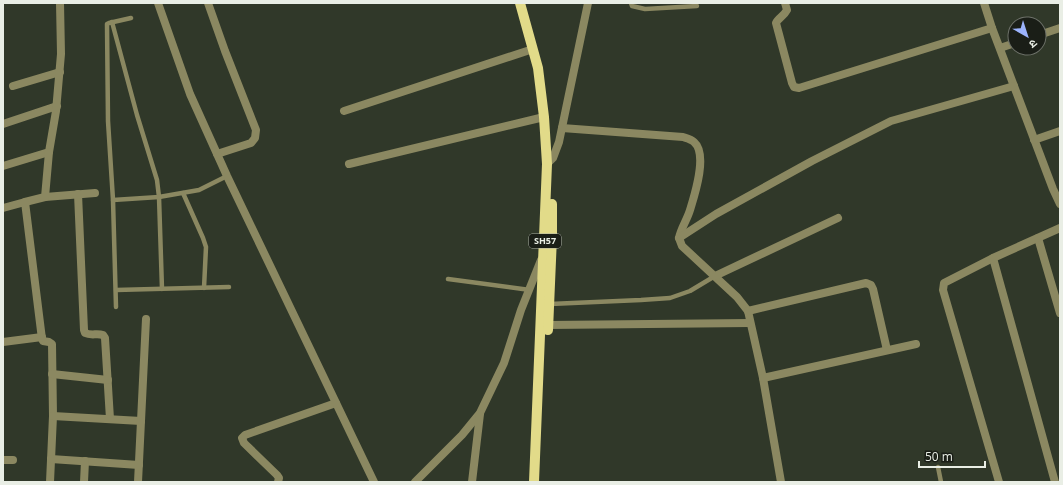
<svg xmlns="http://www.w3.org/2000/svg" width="1063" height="485" font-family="'Open Sans','Noto Sans Devanagari',sans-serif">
  <rect width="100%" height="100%" fill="#303829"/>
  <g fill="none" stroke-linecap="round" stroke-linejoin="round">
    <g stroke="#8b8861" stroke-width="4.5">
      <polyline points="631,3 632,6 645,9 697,6"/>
      <polyline points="112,22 137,115 157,180 159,197 162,289"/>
      <polyline points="183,193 203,238 206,247 204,288"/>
      <polyline points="113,200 159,197 199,190 227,176"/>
      <polyline points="448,279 530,290"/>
      <polyline points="116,290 229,287"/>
      <polyline points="550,304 641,300 670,298 690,291 715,276"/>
      <polyline points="116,307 113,200 108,121 107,24 109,23 131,18"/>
      <polyline points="938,467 941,482"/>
    </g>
    <g stroke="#8b8861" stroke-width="8">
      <polyline points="208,3 225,51 256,130 255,138 251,143 217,154"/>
      <path d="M785,3L787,10C784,16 778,18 776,23L792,83L794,87L799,88L992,28"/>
      <polyline points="984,3 992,28 1053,189 1060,204"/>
      <polyline points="1039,35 1060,28"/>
      <polyline points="1000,48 1015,43"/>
      <polyline points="13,86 60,72"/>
      <polyline points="344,111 533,49"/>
      <polyline points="3,124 57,106"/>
      <path d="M562,128L683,137C686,138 691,139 694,142C708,154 695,194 690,210C687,220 681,228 679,238L682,246L737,297L748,311L763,378L781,482"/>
      <polyline points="1034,140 1060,131"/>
      <polyline points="349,164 544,117"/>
      <polyline points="3,166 49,152 56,111 61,54 60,3"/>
      <path d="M78,194L84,330L85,333C91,336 97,333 103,335L105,338L110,419"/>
      <polyline points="45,197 95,193"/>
      <polyline points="25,202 45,197 49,152"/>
      <polyline points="3,208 25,202 42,339 43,341 49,342 52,344 53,416 50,482"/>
      <polyline points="679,238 716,214 812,161 891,121 1014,86"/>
      <polyline points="1038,238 1060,313"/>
      <polyline points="993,258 1055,482"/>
      <polyline points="715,276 838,218"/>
      <polyline points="748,311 866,283 871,285 873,289 887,350"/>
      <polyline points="548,325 750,323"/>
      <polyline points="3,342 42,337"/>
      <polyline points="52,374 108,380"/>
      <polyline points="763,378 916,344"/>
      <polyline points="53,416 141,421"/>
      <polyline points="51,459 139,465"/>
      <polyline points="3,460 13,460"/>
      <polyline points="84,482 85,461"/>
      <polyline points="138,482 146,319"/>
      <polyline points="278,482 279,478 277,475 244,443 242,438 245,435 336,403"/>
      <polyline points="415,482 462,435 480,413 504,363 521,310 541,260"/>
      <polyline points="472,482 480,414"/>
      <polyline points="999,482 943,290 944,283 993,258 1060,228"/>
    </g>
    <g stroke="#8b8861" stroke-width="8">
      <polyline points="158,3 190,94 227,176 374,482"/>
      <polyline points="547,164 553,158 559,142 588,3"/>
    </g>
    <g stroke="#e2db89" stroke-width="10">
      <polyline points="520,3 538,68 544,117 547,164 534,482"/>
      <polyline points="548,330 552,237 552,204"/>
    </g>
  </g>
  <g text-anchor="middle" stroke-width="4" stroke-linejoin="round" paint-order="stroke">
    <rect fill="#1a1e17" stroke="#abb0a7" stroke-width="1" x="529" y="234" width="32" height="14" rx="3"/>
    <g font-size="9" font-weight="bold" fill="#e9eee5">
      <text x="545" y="244">SH57</text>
    </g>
  </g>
  <rect width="1063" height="485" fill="none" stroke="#e9eee5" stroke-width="8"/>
  <g transform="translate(1027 36) rotate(141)"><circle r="19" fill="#1a1e17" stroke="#6d7169"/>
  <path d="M0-3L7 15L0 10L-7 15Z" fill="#9cb4fd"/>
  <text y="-6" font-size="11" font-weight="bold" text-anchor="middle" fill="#e9eee5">उ</text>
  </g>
  <path d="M919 461v6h66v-6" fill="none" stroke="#e9eee5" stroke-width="2"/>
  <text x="925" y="461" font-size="12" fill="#e9eee5" stroke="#1a1e17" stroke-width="3" paint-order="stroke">50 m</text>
</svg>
